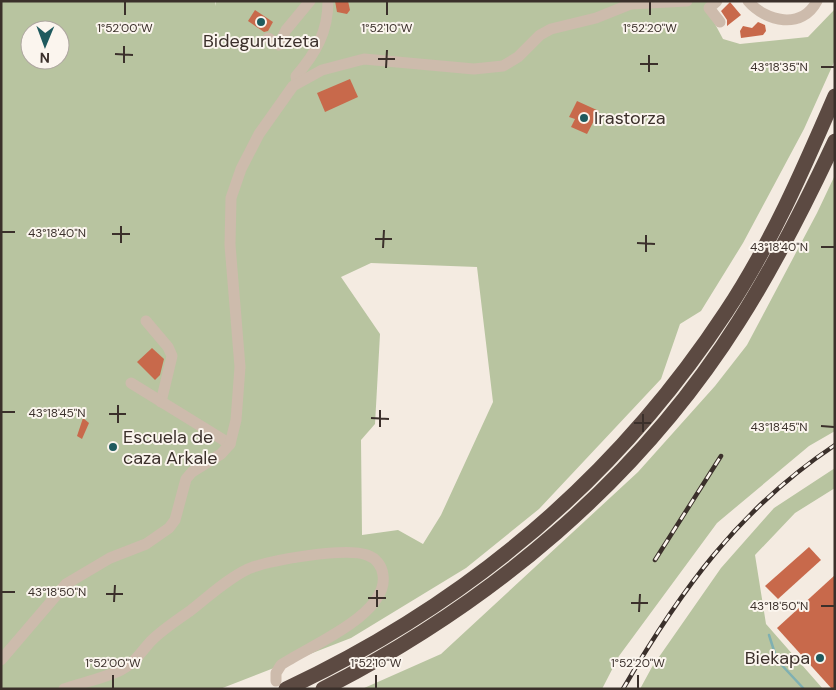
<svg xmlns="http://www.w3.org/2000/svg" width="836" height="690" font-family="'DM Sans',sans-serif">
  <rect width="100%" height="100%" fill="#f4ebe1"/>
  <g fill="#b8c4a0" fill-rule="evenodd">
    <path d="M1,1H215L216,6V1H713L706,7L723,39L740,44L808,37L835,9V60L804,129L743,243L701,311L680,324L661,379L539,509L466,568L351,638L220,689H1ZM30,30H60V60H30ZM371,263L477,267L493,402L441,515L423,544L398,530L362,535L361,440L375,424L380,334L341,277Z"/>
    <polygon points="835,175 835,431 809,446 717,523 619,656 602,689 362,689 441,654 638,472 715,386 747,345 817,213"/>
    <polygon points="835,468 835,488 795,513 755,555 766,624 823,689 640,689 652,667 721,568 774,508"/>
  </g>
  <g fill="none" stroke-linecap="round" stroke-linejoin="round">
    <polyline stroke="#7fb0b2" stroke-width="2.5" points="769,635 777,660 804,689"/>
  </g>
  <g fill="#c8694b">
    <polygon points="335,1 348,1 350,10 347,14 337,12"/>
    <polygon points="730,2 741,15 727,26 727,20 721,11"/>
    <polygon points="255,10 273,22 268,31 264,32 248,21"/>
    <polygon points="758,22 765,25 766,31 763,35 741,38 740,31 743,26 752,28"/>
    <polygon points="350,79 358,97 325,112 317,93"/>
    <polygon points="577,101 599,111 587,134 571,127 575,119 569,117"/>
    <polygon points="152,348 164,359 160,375 155,380 137,362"/>
    <polygon points="83,418 89,423 82,439 77,436"/>
    <polygon points="809,547 821,560 778,599 765,586"/>
    <polygon points="835,575 835,689 832,689 777,628"/>
  </g>
  <g fill="none" stroke-linecap="round" stroke-linejoin="round">
    <g stroke="#cdbbac" stroke-width="11">
      <polyline points="717,1 709,8 720,22"/>
      <path d="M748,1C766,22 802,30 817,1"/>
      <polyline points="268,38 279,45 286,30 310,1"/>
      <path d="M297,82L296,76C316,53 328,32 328,1"/>
      <polyline points="146,321 168,347 172,356 161,402"/>
      <polyline points="131,383 230,444"/>
      <polyline points="1,660 66,584 110,558 146,544 169,528 175,520 186,479 192,472 221,454 230,444 236,420 240,367 230,245 231,198 241,169 259,134 293,86 322,70 364,59 474,69 503,66 518,57 540,35 551,29 596,18 631,4 687,1"/>
      <path d="M64,689C82,683 104,678 121,670C135,663 141,652 151,641C162,630 177,620 190,611C208,597 227,579 248,569C270,560 345,547 367,555C376,558 382,566 383,575C389,615 307,647 281,665L276,673V681"/>
    </g>
    <g stroke="#5c4a42" stroke-width="15">
      <path d="M286,689C467,604 616,479 726,312C771,244 803,170 835,96"/>
      <path d="M323,689C491,603 638,481 739,321C776,263 806,203 835,141"/>
    </g>
    <defs>
      <g id="rail">
        <polyline points="655,560 721,456"/>
        <path d="M623,689C680,591 739,509 835,445"/>
      </g>
    </defs>
    <use href="#rail" stroke="#3b302b" stroke-width="4.5"/>
    <use href="#rail" stroke="#fbf5ee" stroke-width="2.5" stroke-dasharray="8" stroke-linecap="butt"/>
  </g>
  <path fill="none" stroke="#3b302b" stroke-width="2" d="M125,15V2M387,15V2M650,15V2M115,54L133,55M378,59H395M124,63V46M640,64H658M821,67H834M386,68L387,50M649,72V55M2,232H15M112,234H130M375,239H392M121,243V226M637,243L655,244M821,247H834M383,248L384,230M646,252V235M2,412H15M109,414H126M371,418L389,419M118,423V405M634,423H651M821,426L834,427M380,427V410M643,432V414M2,592H15M106,594H123M368,598H386M114,602L115,585M631,603H648M821,606H834M377,607V590M639,612L640,594M113,688V675M376,688V675M638,688V675"/>
  <g fill="#1f5a5e" stroke="#fbf5ee" stroke-width="2">
    <circle cx="261" cy="22" r="5"/>
    <circle cx="584" cy="118" r="5"/>
    <circle cx="113" cy="447" r="5"/>
    <circle cx="820" cy="658" r="5"/>
  </g>
  <g text-anchor="middle" stroke-width="4" stroke-linejoin="round" paint-order="stroke">
    <g font-size="18" fill="#3b302b" stroke="#fbf5ee" text-anchor="start">
      <text x="261" y="47" text-anchor="middle">Bidegurutzeta</text>
      <text x="594" y="124">Irastorza</text>
      <text x="123" y="443">Escuela de<tspan x="123" dy="21">caza Arkale</tspan></text>
      <text x="810" y="664" text-anchor="end">Biekapa</text>
    </g>
  </g>
  <g font-size="12" text-anchor="middle" fill="#3b302b" stroke="#fbf5ee" stroke-width="4" stroke-linejoin="round" paint-order="stroke">
    <text x="125" y="32">1°52'00"W</text>
    <text x="387" y="32">1°52'10"W</text>
    <text x="650" y="32">1°52'20"W</text>
    <text x="779" y="71">43°18'35"N</text>
    <text x="57" y="237">43°18'40"N</text>
    <text x="779" y="251">43°18'40"N</text>
    <text x="57" y="417">43°18'45"N</text>
    <text x="779" y="431">43°18'45"N</text>
    <text x="57" y="596">43°18'50"N</text>
    <text x="779" y="610">43°18'50"N</text>
    <text x="113" y="667">1°52'00"W</text>
    <text x="376" y="667">1°52'10"W</text>
    <text x="638" y="667">1°52'20"W</text>
  </g>
  <rect width="836" height="690" fill="none" stroke="#3b302b" stroke-width="5"/>
  <g transform="translate(45 45) rotate(181)"><circle r="24" fill="#fbf5ee" stroke="#aea6a0"/>
  <path d="M0-4L9 19L0 12L-9 19Z" fill="#1f5a5e"/>
  <text y="-8" font-size="14" font-weight="bold" text-anchor="middle" fill="#3b302b">N</text>
  </g>
</svg>
